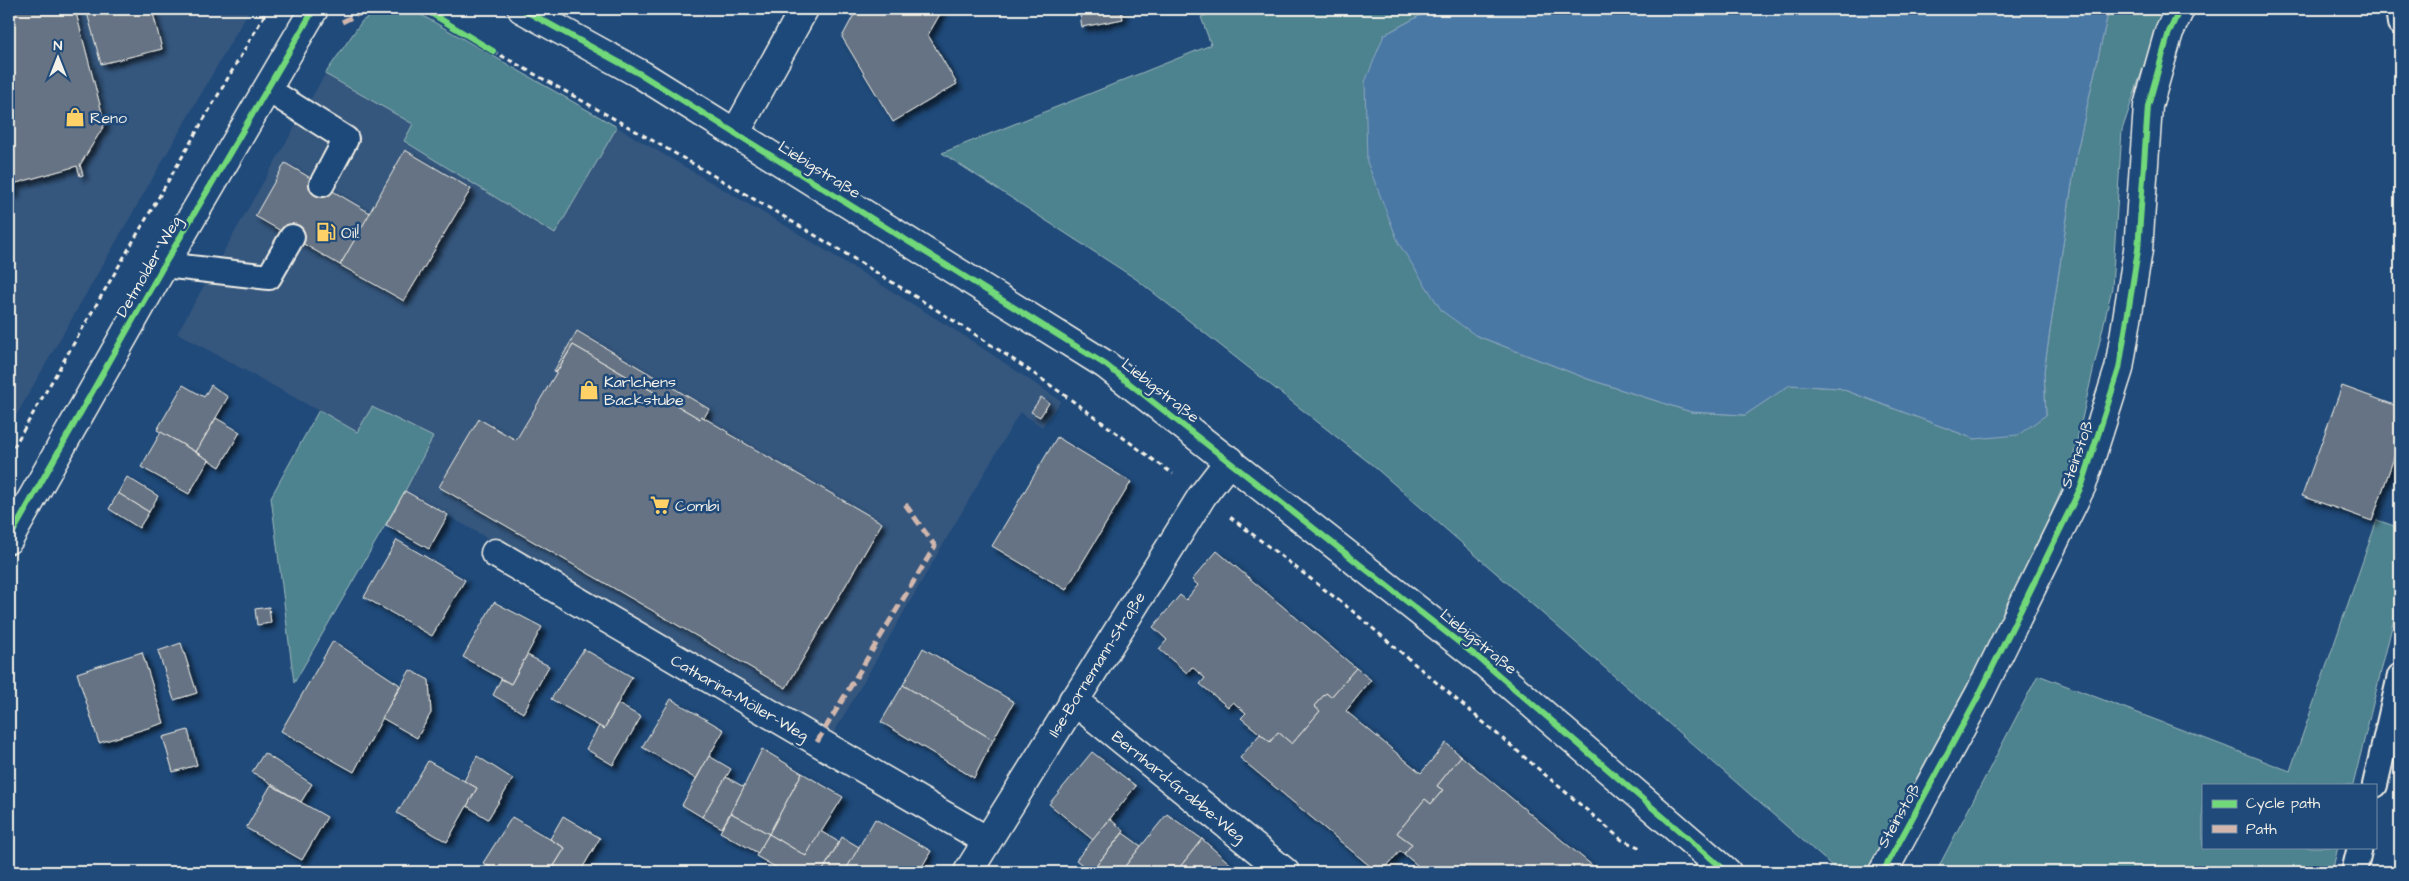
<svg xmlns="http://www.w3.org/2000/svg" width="2409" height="881" font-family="'Architects Daughter',sans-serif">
  <defs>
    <filter id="shadow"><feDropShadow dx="4.5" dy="4.5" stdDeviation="2.5" flood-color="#0009"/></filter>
  </defs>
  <rect width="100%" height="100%" fill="#1f4a7a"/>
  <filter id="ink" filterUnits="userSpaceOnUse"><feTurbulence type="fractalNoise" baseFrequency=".02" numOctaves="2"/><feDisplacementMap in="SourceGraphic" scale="10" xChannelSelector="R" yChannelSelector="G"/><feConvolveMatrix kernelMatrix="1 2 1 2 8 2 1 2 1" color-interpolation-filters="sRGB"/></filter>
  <g filter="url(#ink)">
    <g fill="#34567d">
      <polygon points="9,9 250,9 9,428"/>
      <polygon points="325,74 414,124 404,142 555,233 617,127 796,232 966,337 1061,401 1042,427 1020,412 832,736 405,491 433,438 357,432 177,333"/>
    </g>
    <g fill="#4d828f" stroke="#a0babc">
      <polygon points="381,9 411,9 617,127 555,234 404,141 413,124 325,74 362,21"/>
      <polygon points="1225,9 1432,9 1384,35 1475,335 1588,379 1691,412 1745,415 1789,385 1839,388 1975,439 2046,415 2044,371 2077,151 2109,9 2163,9 2122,130 2112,288 2070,471 1990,652 1867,872 1839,872 1371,464 1136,279 942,153 1211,45 1201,17"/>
      <polygon points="372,407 433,437 405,491 294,683 271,497 319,410 357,432"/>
      <polygon points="2377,520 2400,528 2400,594 2353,785 2203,785 2203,847 2338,847 2332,872 1936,872 2038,675 2290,771"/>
    </g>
    <polygon fill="#4978a5" stroke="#8da8c0" points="1432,9 2109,9 2077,151 2044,371 2046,415 2018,435 1975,439 1839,388 1790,385 1745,415 1691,412 1588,379 1475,335 1442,311 1399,244 1367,162 1365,82 1384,35"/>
    <g fill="#657384" stroke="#f4f1e8" filter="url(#shadow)">
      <polygon points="9,9 75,9 105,124 80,165 83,175 80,176 77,166 13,184 15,193 9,194"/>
      <polygon points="86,9 152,9 162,49 101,64"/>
      <polygon points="857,9 943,9 928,35 957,84 893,122 842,37"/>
      <polygon points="1079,9 1126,9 1121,10 1123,19 1082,27"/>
      <polygon points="405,150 471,189 404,301 340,265"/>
      <polygon points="285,163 370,213 340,265 255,216"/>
      <polygon points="577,331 709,409 704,418 701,416 700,419 573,345 558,369 556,372 554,371"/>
      <polygon points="573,345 700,419 701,416 728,432 727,433 882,523 786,688 439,487 479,419 516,440"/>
      <polygon points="183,385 204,397 211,385 228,397 196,452 157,430"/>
      <polygon points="2342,386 2400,407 2400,440 2372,521 2302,496"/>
      <polygon points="1041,397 1049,403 1040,417 1031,412"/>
      <polygon points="216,418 240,432 220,467 196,452"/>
      <polygon points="161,432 209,460 189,494 141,467"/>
      <polygon points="1057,437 1131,482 1066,590 992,546"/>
      <polygon points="127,477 158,496 149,512 118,493"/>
      <polygon points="405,491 448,515 429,549 386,525"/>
      <polygon points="118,493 149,512 139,528 109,509"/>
      <polygon points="397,540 465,580 432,636 364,597"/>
      <polygon points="1217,551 1356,668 1331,697 1326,693 1314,706 1320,711 1292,744 1278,732 1270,742 1241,718 1246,713 1233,702 1228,707 1200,684 1205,678 1192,667 1187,673 1159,649 1167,640 1153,627 1180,595 1186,600 1198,585 1192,580"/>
      <polygon points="494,602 542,627 511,684 463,657"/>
      <polygon points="269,607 271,623 257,625 255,609"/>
      <polygon points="333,641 400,685 354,772 281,731"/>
      <polygon points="181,643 197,693 174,700 158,651"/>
      <polygon points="923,648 1014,702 993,740 903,685"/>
      <polygon points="584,649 632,677 604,729 551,699"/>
      <polygon points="142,652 164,723 99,743 77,673"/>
      <polygon points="527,655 549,666 523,713 493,695 501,679 511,684"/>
      <polygon points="1356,668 1371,680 1346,711 1399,755 1421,773 1446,743 1461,756 1437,786 1443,790 1431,804 1425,799 1397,833 1412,844 1404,854 1400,851 1382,872 1377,872 1240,758 1260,734 1270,742 1278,732 1292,744 1320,711 1314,706 1326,693 1331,697"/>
      <polygon points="410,670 429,680 431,713 417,738 382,718"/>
      <polygon points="903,685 993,740 974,778 881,722"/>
      <polygon points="671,699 724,730 696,779 642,747"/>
      <polygon points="618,704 641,717 613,765 586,749 599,726 604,729"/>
      <polygon points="188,730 197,765 173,772 163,737"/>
      <polygon points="762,749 802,773 769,834 731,813"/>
      <polygon points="1092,752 1136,786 1093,840 1049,804"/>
      <polygon points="264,753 312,784 301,802 252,772"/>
      <polygon points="477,756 513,779 488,819 467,806 477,788 464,781"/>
      <polygon points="709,756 731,769 702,817 682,805"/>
      <polygon points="1461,756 1600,872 1425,872 1404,854 1412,844 1397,833 1425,799 1431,804 1443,790 1437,786"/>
      <polygon points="428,761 477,788 447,842 397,813"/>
      <polygon points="802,773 843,797 806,856 769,834"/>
      <polygon points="726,777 744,787 722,828 702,817"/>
      <polygon points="271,785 327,817 302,860 246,828"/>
      <polygon points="731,813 769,834 758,853 720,832"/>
      <polygon points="1167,814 1202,839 1176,872 1121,871"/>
      <polygon points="563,816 600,838 580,872 564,872 554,866 565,848 550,839"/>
      <polygon points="512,817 565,848 550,872 499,872 483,863"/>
      <polygon points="875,819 931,851 919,872 845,871"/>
      <polygon points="1110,819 1124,831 1091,872 1076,860"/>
      <polygon points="820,831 839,842 822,872 784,872 756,856 769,834 806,856"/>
      <polygon points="1123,833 1141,846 1121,871 1122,872 1091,872"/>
      <polygon points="842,837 859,847 845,871 847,872 822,872"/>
      <polygon points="1202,839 1236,869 1233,872 1176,872"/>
    </g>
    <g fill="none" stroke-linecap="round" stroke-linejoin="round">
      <defs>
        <g id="service">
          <polyline points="2398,9 2400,23"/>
          <polyline points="267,89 346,139 322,184"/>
          <polyline points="164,265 269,277 292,237"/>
          <polyline points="2375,785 2400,676"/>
          <polyline points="2354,872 2360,847"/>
        </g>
        <g id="minor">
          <polyline points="522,9 642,75 1106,365 1480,659 1727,872"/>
          <polyline points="736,132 804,9"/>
          <polyline points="495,553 986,840"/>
          <polyline points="1073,700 1285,872"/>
          <polyline points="968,872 1202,496 1230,460"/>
          <polyline points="1883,872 1980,693 2082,485 2119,369 2138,250 2148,106 2169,32 2180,9"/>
        </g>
        <polyline id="tertiary" points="9,539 164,265 314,9"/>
      </defs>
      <use href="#service" stroke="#f4f1e8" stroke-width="28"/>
      <use href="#minor" stroke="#f4f1e8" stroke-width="31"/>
      <use href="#tertiary" stroke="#f4f1e8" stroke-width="31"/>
      <g stroke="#f4f1e8" stroke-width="3" stroke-dasharray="5 4" stroke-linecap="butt">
        <path d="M493,51C664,146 835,243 999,350C1058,389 1115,432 1173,474"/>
        <polyline points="9,455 268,9"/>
        <polyline points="1230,517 1350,609 1622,840 1643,849"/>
      </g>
      <use href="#service" stroke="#1f4a7a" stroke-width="24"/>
      <use href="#minor" stroke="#1f4a7a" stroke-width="28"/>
      <use href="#tertiary" stroke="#1f4a7a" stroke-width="28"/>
      <g stroke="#d1b7ad" stroke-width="5" stroke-dasharray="10 5" stroke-linecap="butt">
        <polyline points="342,22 368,9"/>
        <polyline points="817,742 935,546 903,501"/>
      </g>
      <defs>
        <g id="cycleway">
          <polyline points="424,9 493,51"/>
          <polyline points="522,9 642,75 1106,365 1480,659 1727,872"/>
          <polyline points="9,539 164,265 314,9"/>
          <polyline points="1883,872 1980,693 2082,485 2119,369 2138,250 2148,106 2169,32 2180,9"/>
        </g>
      </defs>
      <use href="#cycleway" stroke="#1f4a7a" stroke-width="9"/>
      <use href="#cycleway" stroke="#71d979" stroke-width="6"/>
    </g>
  </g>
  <defs>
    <symbol id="shop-bare" viewBox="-9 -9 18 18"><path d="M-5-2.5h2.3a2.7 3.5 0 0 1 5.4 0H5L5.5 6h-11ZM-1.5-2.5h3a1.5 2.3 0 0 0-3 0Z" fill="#ffd166" stroke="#1f4a7a" stroke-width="2.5" paint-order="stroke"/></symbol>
    <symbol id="fuel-bare" viewBox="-9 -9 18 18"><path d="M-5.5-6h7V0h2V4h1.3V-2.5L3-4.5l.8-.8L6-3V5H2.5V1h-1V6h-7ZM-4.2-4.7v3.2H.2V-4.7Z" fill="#ffd166" stroke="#1f4a7a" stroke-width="2.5" paint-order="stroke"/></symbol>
    <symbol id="supermarket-bare" viewBox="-9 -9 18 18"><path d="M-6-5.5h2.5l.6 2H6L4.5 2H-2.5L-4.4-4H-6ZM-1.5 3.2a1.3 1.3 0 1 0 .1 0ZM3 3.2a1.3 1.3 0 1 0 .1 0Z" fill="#ffd166" stroke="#1f4a7a" stroke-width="2.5" paint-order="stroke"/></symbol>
  </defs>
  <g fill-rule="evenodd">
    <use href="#shop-bare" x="61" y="103" width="28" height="28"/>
    <use href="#fuel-bare" x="312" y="218" width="28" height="28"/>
    <use href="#shop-bare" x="575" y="376" width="28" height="28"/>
    <use href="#supermarket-bare" x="646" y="491" width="28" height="28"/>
  </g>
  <g text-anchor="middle" stroke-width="5" stroke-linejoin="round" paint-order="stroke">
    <g font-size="16" fill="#f4f1e8" stroke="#1f4a7a" text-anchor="start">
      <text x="90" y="123">Reno</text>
      <text x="341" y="238">Oil!</text>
      <text x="604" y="387">Karlchens<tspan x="604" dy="18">Backstube</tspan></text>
      <text x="675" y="511">Combi</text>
    </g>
    <g font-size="16" fill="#f4f1e8" stroke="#1f4a7a">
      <text transform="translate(820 169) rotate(32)" y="6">Liebigstraße</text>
      <text transform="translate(148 266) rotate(-60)" y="6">Detmolder Weg</text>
      <text transform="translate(1161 390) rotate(38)" y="6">Liebigstraße</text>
      <text transform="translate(2076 454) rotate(-71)" y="6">Steinstoß</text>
      <text transform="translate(1479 641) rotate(39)" y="6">Liebigstraße</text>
      <text transform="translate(1096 664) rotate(-58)" y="6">Ilse-Bornemann-Straße</text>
      <text transform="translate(740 697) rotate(30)" y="6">Catharina-Möller-Weg</text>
      <text transform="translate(1179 786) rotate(39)" y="6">Bernhard-Grabbe-Weg</text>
      <text transform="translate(1898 815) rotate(-61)" y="6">Steinstoß</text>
    </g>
  </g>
  <rect width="2409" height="881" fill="none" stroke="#1f4a7a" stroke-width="30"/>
  <rect x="15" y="15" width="2379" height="851" fill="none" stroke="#f4f1e8" stroke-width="2" filter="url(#ink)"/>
  <rect x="2202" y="784" width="175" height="65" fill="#1f4a7a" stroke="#748da6"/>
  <rect x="2212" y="800" width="25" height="8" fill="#71d979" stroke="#748da6"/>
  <text x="2246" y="808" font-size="15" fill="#f4f1e8">Cycle path</text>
  <rect x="2212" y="825" width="25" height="8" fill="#d1b7ad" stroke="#748da6"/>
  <text x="2246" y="834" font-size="15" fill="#f4f1e8">Path</text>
  <g transform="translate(58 58)" stroke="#1f4a7a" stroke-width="4" paint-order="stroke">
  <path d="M0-4L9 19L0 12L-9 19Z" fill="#f4f1e8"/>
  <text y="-8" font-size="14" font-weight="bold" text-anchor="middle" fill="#f4f1e8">N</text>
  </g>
</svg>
